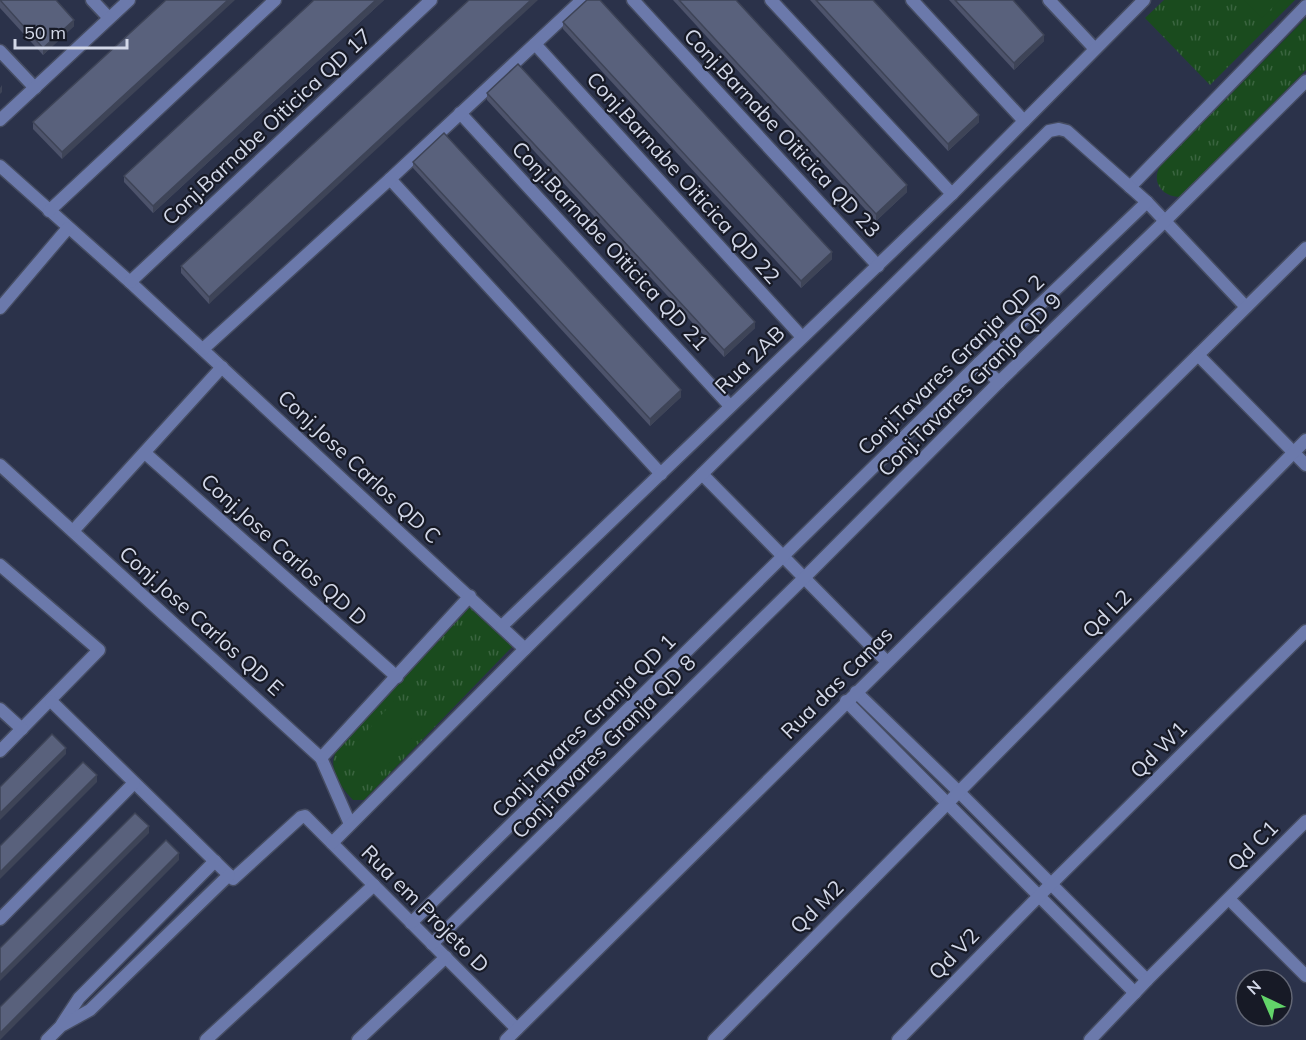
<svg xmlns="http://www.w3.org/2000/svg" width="1306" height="1040" font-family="Mulish,sans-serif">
  <defs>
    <pattern id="grass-tufts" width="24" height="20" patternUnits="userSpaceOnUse" patternTransform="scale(1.5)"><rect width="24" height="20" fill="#1a4b1e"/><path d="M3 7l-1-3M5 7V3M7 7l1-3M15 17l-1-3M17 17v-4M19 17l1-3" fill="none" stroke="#3a643f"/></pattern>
  </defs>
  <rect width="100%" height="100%" fill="#2b324a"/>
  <g fill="url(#grass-tufts)">
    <polygon points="1164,0 1295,0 1210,85 1145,18"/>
    <path d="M1306,18V70L1180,197C1162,197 1151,182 1160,166Z"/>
    <path d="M471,606L513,646L364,800H353C342,789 327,768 336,752Z"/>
  </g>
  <g fill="#1a4b1e">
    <polygon points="1244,0 1280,0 1262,18"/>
    <polygon points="394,701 422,727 378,775 350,750"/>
  </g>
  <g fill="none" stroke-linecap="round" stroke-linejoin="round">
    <defs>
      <g id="street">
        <polyline points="92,0 109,18"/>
        <polyline points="633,0 878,266"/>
        <polyline points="771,0 952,194"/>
        <polyline points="912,0 1024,121"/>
        <polyline points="1049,0 1095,49"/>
        <polyline points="535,44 802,337"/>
        <polyline points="0,51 35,88"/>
        <polyline points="460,113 730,406"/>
        <polyline points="0,120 129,0"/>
        <polyline points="0,166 130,282 525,649"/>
        <polyline points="390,179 661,474"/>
        <polyline points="1130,187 1306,6"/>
        <polyline points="49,211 275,0"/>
        <polyline points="130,282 431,0"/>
        <polyline points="0,308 68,228"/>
        <polyline points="203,349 390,179 582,0"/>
        <polyline points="1198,355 1306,465"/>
        <polyline points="979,363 999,382"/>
        <polyline points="145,453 397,677"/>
        <polyline points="0,465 321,758 350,824"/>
        <polyline points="702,474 886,661"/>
        <polyline points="73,531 222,367"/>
        <polyline points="0,565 99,650 0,751"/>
        <polyline points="502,626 952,194 1144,0"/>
        <polyline points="856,692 959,792 1147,980"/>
        <polyline points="51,701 233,879 301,817 305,816 517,1029"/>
        <polyline points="846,701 1135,993"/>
        <polyline points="0,709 22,729"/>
        <polyline points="321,758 470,596"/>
        <polyline points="332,843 525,649 1049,131 1059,129 1067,131 1147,202 1246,307"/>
        <polyline points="1229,899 1306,976"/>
        <polyline points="0,919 134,783"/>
        <polyline points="411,923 979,363 1147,202"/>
        <polyline points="432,944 804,578 999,382 1165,221 1306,81"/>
        <polyline points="62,1024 79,998 215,861"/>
        <polyline points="47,1040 61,1026 90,1010 229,875"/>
        <polyline points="206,1040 374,885"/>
        <polyline points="358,1040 446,957"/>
        <polyline points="506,1040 1306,248"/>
        <polyline points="714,1040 1306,440"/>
        <polyline points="898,1040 1039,896 1306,631"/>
        <polyline points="1090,1040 1147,980 1306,821"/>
      </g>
    </defs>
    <use href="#street" stroke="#464d63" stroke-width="15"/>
    <use href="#street" stroke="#6b79ab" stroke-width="12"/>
  </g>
  <g fill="#4d536b">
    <polygon points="0,0 74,26 43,55 0,8"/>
    <polygon points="166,0 62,159 33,129 33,122"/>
    <polygon points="314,0 384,0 153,213 124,182 124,176"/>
    <polygon points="469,0 209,304 181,273 181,266"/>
    <polygon points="673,0 736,0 907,192 876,221"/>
    <polygon points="810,0 873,0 979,122 948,151"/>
    <polygon points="949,0 1013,0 1044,41 1014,70"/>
    <polygon points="563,22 832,259 801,288 563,29"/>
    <polygon points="487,93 755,328 724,357 487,100"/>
    <polygon points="413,162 681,397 650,426 413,168"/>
  </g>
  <g fill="#3e4457">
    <polygon points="228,0 235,0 62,159 62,152"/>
    <polygon points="376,0 384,0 153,213 153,206"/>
    <polygon points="531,0 538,0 209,304 209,297"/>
    <polygon points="74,20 74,26 43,55 43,48"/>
    <polygon points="1044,35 1044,41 1014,70 1014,63"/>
    <polygon points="2,85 2,92 0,94 0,88"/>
    <polygon points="979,115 979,122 948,151 948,144"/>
    <polygon points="907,185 907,192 876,221 876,214"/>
    <polygon points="832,252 832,259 801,288 801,281"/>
    <polygon points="755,322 755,328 724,357 724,350"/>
    <polygon points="681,390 681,397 650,426 650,419"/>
    <polygon points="66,748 66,754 0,820 0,813"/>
    <polygon points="97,775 97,782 0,879 0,872"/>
    <polygon points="149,826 149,833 0,981 0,975"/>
    <polygon points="179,853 179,860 0,1040 0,1033"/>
  </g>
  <g fill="#59617c" stroke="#3e4457" stroke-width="1.5">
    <polygon points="0,0 56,0 74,20 43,48"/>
    <polygon points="166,0 228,0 62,152 33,122"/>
    <polygon points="314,0 376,0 153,206 124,176"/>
    <polygon points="469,0 531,0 209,297 181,266"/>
    <polygon points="587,0 600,0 832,252 801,281 563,22"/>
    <polygon points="679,0 736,0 907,185 876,214"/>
    <polygon points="816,0 873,0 979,115 948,144"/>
    <polygon points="955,0 1013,0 1044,35 1014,63"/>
    <polygon points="518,64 755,322 724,350 487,93"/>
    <polygon points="444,133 681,390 650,419 413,162"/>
    <polygon points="52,734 66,748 0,813 0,787"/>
    <polygon points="83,762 97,775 0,872 0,846"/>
    <polygon points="135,813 149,826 0,975 0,948"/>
    <polygon points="166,840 179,853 0,1033 0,1007"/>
  </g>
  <g text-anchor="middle" stroke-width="4.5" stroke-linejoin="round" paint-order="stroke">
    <g font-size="21" fill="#d3d8e8" stroke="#171a26">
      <text transform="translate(267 127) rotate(-43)" y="7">Conj.Barnabe Oiticica QD 17</text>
      <text transform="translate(782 133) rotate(47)" y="7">Conj.Barnabe Oiticica QD 23</text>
      <text transform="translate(683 178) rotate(48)" y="7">Conj.Barnabe Oiticica QD 22</text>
      <text transform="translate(610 246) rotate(47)" y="7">Conj.Barnabe Oiticica QD 21</text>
      <text transform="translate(750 360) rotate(-44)" y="7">Rua 2AB</text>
      <text transform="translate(951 365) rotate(-44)" y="7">Conj.Tavares Granja QD 2</text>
      <text transform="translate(970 385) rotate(-45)" y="7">Conj.Tavares Granja QD 9</text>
      <text transform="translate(359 467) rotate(43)" y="7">Conj.Jose Carlos QD C</text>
      <text transform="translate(284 550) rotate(42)" y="7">Conj.Jose Carlos QD D</text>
      <text transform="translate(1107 614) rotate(-45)" y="7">Qd L2</text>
      <text transform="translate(201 621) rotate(42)" y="7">Conj.Jose Carlos QD E</text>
      <text transform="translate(837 683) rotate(-45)" y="7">Rua das Canas</text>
      <text transform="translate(584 726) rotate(-45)" y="7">Conj.Tavares Granja QD 1</text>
      <text transform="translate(604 747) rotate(-45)" y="7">Conj.Tavares Granja QD 8</text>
      <text transform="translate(1159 750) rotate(-45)" y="7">Qd W1</text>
      <text transform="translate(1253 846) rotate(-45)" y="7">Qd C1</text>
      <text transform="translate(817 907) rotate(-45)" y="7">Qd M2</text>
      <text transform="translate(425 909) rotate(45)" y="7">Rua em Projeto D</text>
      <text transform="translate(954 954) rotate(-46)" y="7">Qd V2</text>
    </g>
  </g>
  <g transform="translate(1264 998) rotate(316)"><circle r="28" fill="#171a26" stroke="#626674" stroke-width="1.5"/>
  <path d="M0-4.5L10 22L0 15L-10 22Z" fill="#62d469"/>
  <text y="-9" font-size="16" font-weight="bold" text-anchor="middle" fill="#d3d8e8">N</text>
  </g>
  <path d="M15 39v9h112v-9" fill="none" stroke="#d3d8e8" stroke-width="3"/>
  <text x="24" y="39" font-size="18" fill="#d3d8e8" stroke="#171a26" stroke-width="4.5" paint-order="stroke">50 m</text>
</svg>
